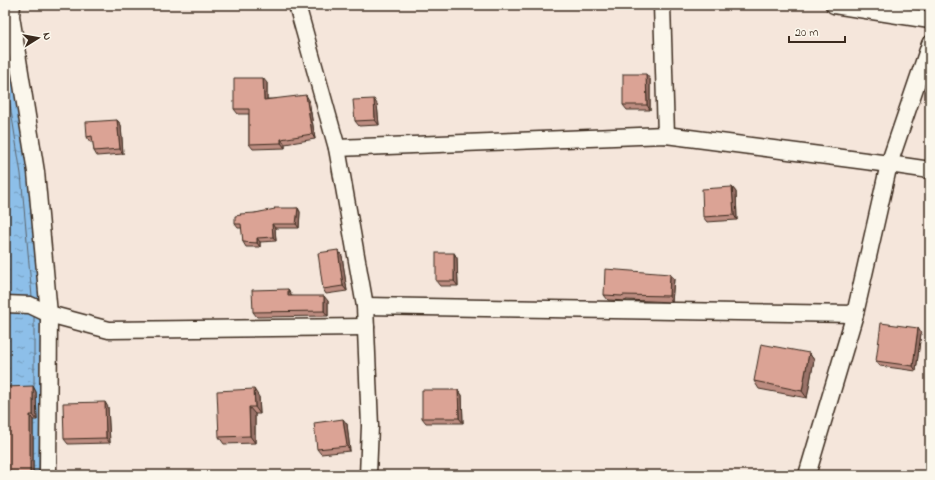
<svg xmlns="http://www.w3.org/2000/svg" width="935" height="480" font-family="'Indie Flower',sans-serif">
  <defs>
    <pattern id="water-ripples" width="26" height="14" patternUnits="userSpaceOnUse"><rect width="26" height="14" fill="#8dbfe9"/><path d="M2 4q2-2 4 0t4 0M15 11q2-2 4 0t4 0" fill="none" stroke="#749bbc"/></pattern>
  </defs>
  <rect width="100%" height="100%" fill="#f5e6db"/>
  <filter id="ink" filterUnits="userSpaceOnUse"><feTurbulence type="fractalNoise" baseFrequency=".025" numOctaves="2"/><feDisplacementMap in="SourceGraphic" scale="8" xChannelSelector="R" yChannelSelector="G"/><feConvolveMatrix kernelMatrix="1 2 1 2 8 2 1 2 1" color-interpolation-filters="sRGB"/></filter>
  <g filter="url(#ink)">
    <polygon fill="url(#water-ripples)" stroke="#6c8398" points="5,5 36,172 48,475 5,475"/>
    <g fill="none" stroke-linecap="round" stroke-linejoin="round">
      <g stroke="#5c666f" stroke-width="1">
        <polyline points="5,36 12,78"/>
        <polyline points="5,73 21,174 32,297"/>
        <polyline points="34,386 34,317"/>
        <polyline points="39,475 40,355"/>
      </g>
      <defs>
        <g id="minor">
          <polyline points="12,5 11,16 36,172 49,314 48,475"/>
          <polyline points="297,5 337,148 365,306 370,426 368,475"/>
          <polyline points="662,5 666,135"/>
          <polyline points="834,5 930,20"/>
          <polyline points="337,148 639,136 666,135 889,164 930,170"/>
          <polyline points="5,304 30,305 49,314 109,330 366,327"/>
          <polyline points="365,306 855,314"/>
          <polyline points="807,475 855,314 889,164 930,44"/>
        </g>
      </defs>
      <use href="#minor" stroke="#3b2a1e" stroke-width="19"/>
      <use href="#minor" stroke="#fbf7ec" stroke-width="16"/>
    </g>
    <g fill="#bc8c80" stroke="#3b2a1e">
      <polygon points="650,79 650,110 627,110 623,105"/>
      <polygon points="267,83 267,99 309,100 315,139 285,144 285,148 253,149 249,144 249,114 238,114 234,109"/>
      <polygon points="377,104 379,125 359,126 355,121"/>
      <polygon points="117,120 121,125 123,154 97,156 94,151 93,142 90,142 87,137"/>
      <polygon points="732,187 736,192 737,220 707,222 703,217"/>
      <polygon points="298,208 300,212 299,228 275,228 276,241 260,242 260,247 246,247 243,242 242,228 238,228 235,224 255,213"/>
      <polygon points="338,250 342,256 347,291 326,294 323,289"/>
      <polygon points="454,253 457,258 458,286 440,286 436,281"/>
      <polygon points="674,279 672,302 626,300 626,301 608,300 604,295"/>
      <polygon points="288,289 291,294 291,296 328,301 328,316 257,317 253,312"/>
      <polygon points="921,333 916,371 880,366 876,361"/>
      <polygon points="809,353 814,360 807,398 759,389 754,381"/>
      <polygon points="33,386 36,392 37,420 33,420 33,474 34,475 5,475"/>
      <polygon points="458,390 462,395 463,423 426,423 422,418"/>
      <polygon points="259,397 260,414 255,414 255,443 224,444 219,437"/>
      <polygon points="108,407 110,443 68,444 64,439"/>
      <polygon points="347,424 350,451 321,454 317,449"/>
    </g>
    <g fill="#997268" stroke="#3b2a1e">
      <polygon points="646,74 650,79 650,110 647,105"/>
      <polygon points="263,78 267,83 267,105 264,100"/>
      <polygon points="306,95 309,100 315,139 312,134"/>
      <polygon points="374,99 377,104 379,125 375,120"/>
      <polygon points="117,120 121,125 123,154 120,149"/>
      <polygon points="281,139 285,144 285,148 281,143"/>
      <polygon points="732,187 736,192 737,220 734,215"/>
      <polygon points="298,208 300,212 299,228 296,224"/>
      <polygon points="272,224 275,228 276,241 273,237"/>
      <polygon points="257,238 260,242 260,247 257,243"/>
      <polygon points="338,250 342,256 347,291 343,286"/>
      <polygon points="454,253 457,258 458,286 454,281"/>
      <polygon points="670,274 674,279 672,302 669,296"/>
      <polygon points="288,289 291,294 292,301 288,296"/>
      <polygon points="324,296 328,301 328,316 324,311"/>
      <polygon points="918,328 921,333 916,371 913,366"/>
      <polygon points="809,353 814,360 807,398 802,391"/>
      <polygon points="33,386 36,392 37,420 33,415"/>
      <polygon points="254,389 259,397 260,414 255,407"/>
      <polygon points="458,390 462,395 463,423 459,418"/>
      <polygon points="105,402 108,407 110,443 106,438"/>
      <polygon points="249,407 255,414 255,443 250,436"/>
      <polygon points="30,415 33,420 33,474 34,475 31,475 30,473"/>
      <polygon points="343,419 347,424 350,451 347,446"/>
    </g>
    <g fill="#dba395" stroke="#3b2a1e">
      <polygon points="623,74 646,74 647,105 623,105"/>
      <polygon points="234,78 263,78 264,100 306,95 312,134 281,139 281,143 249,144 249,109 234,109"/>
      <polygon points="374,99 375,120 355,121 353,100"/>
      <polygon points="117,120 120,149 94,151 92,136 87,137 86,122"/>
      <polygon points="732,187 734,215 703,217 702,189"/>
      <polygon points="274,208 298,208 296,224 272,224 273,237 257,238 257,243 243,242 241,224 235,224 235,216 241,215 240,214 255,213 275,209"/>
      <polygon points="338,250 343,286 323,289 318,253"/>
      <rect x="436" y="253" width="18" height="28"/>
      <polygon points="605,269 670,274 669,296 623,295 622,296 604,295"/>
      <polygon points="288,289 288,296 324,296 324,311 253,312 252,290"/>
      <polygon points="881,323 918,328 913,366 876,361"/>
      <polygon points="761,344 809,353 802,391 754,381"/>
      <polygon points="33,386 33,415 30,415 30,473 33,473 33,475 5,475 5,387"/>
      <polygon points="254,389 255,407 249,407 250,436 219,437 217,391"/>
      <polygon points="422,390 458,390 459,418 422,418"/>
      <polygon points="105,402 106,438 64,439 63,403"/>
      <polygon points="343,419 347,446 317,449 314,423"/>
    </g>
  </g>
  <rect width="935" height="480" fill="none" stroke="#fbf7ec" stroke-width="20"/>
  <rect x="10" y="10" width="915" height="460" fill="none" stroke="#3b2a1e" stroke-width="1.5" filter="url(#ink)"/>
  <g transform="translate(38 38) rotate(79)" stroke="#fbf7ec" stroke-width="3" paint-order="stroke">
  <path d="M0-3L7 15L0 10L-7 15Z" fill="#3b2a1e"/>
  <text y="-6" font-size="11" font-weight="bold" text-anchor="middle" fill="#3b2a1e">N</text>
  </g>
  <path d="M789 36v6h56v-6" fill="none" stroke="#3b2a1e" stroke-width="2"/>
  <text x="795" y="36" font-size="12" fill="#3b2a1e" stroke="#fbf7ec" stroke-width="3" paint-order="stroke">20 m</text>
</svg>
